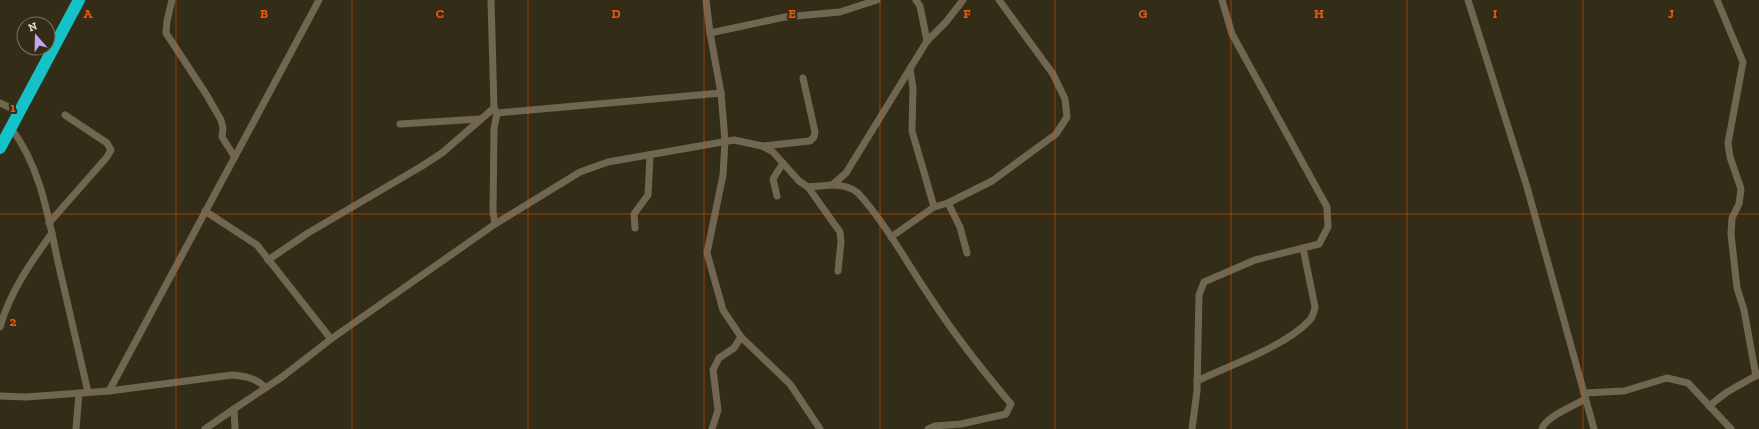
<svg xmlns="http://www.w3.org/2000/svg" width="1759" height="429" font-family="'Zilla Slab',serif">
  <rect width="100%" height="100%" fill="#332c16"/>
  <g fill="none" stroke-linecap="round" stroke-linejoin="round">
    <g stroke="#706750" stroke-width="7">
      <polyline points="172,0 167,21 166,33 206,94 221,120 223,128 222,137 234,156"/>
      <polyline points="491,0 494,108 497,113 721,93"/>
      <polyline points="706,0 710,33 721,93 725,141 723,175 707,253 723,310 741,337 790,384 820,429"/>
      <polyline points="916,0 920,6 927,41"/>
      <polyline points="1468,0 1527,187 1594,429"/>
      <polyline points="1717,0 1743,62 1728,143 1730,157 1741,189 1739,204 1732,218 1731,234 1737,288 1744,310 1756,376"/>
      <polyline points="710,33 785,17 840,12 877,0"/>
      <polyline points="910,69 913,88 912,131 934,207"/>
      <polyline points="0,103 19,112"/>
      <polyline points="400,124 480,119"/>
      <path d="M11,128C40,166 48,215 58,262C68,305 78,349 88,392"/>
      <polyline points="763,146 810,141 814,137 815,132 803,78"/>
      <path d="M832,185C841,185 851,187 858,193C887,225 908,265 932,300C956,337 983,371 1011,404L1006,414L961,424L935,426L928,429"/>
      <polyline points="808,187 840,232 841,242 838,271"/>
      <polyline points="777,196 773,179 783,163"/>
      <polyline points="948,203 960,227 967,253"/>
      <polyline points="205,211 257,245 331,339"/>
      <polyline points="49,223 107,157 111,150 107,143 65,115"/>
      <polyline points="495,224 493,212 494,129 497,113"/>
      <polyline points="635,228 634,214 648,195 650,156"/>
      <polyline points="891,237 934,207 948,203 992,181 1056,134 1067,117 1065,99 1053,74 999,0"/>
      <polyline points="268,260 308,233 422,166 442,153 494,108"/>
      <path d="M0,327C10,292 31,262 52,233"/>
      <path d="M1197,381C1230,365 1284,347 1309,321C1313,317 1314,312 1315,307L1303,248"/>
      <polyline points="109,391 319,0"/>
      <polyline points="1584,393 1624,391 1667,378 1688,383 1731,429"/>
      <path d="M0,396L26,397L109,391L232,375C244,376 256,378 265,387"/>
      <polyline points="1709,406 1727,392 1759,374"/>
      <polyline points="76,429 79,393"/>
      <polyline points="205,429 234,409"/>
      <polyline points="235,429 234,409 282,377 331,339 495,224 580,172 608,162 734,140 762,146 773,152 799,181 808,187 832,185 846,173 927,41 946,22 963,0"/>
      <polyline points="712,429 718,410 713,370 719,358 734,348 741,337"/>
      <polyline points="1192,429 1197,391 1199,295 1204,282 1255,260 1319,244 1328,227 1327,207 1232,34 1222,0"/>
      <path d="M1542,429C1545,417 1574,406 1585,399"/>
    </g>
    <polyline stroke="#15c2c8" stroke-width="12" points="0,148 79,0"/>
  </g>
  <path fill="none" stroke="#e8590c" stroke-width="1" stroke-opacity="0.55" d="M176,0V429M352,0V429M528,0V429M704,0V429M880,0V429M1055,0V429M1231,0V429M1407,0V429M1583,0V429M0,214H1759"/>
  <g font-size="13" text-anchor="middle" font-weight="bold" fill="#e8590c" stroke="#332c16" stroke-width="4" stroke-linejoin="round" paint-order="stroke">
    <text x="88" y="18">A</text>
    <text x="264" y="18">B</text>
    <text x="440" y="18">C</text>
    <text x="616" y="18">D</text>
    <text x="792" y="18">E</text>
    <text x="967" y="18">F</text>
    <text x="1143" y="18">G</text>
    <text x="1319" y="18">H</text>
    <text x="1495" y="18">I</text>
    <text x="1671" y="18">J</text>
    <text x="13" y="112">1</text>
    <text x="13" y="326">2</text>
  </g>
  <g transform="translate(36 36) rotate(340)"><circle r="19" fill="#332c16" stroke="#797260"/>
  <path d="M0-3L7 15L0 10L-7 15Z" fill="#c3a7f2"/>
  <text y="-6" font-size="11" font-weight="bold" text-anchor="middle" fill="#e1dccf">N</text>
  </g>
</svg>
